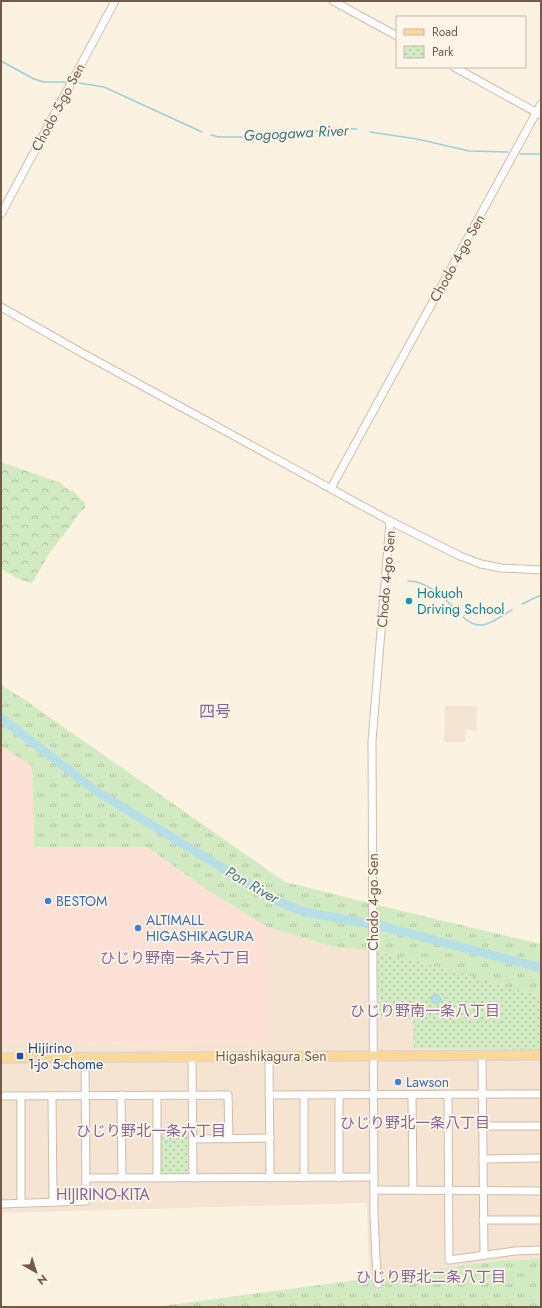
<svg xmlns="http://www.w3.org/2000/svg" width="542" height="1308" font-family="Jost,'Noto Sans JP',sans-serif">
  <defs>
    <pattern id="grass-tufts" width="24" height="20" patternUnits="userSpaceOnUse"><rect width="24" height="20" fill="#d2eac1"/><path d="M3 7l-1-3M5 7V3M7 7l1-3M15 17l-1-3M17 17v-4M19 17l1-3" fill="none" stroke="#afc09f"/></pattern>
    <pattern id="forest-crowns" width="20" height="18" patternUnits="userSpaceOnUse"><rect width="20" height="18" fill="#d2eac1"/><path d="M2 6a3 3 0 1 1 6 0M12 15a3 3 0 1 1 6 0" fill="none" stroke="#afc09f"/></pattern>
    <pattern id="park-dots" width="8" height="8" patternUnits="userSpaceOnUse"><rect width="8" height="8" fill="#d2eac1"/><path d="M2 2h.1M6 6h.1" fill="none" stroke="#afc09f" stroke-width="1.8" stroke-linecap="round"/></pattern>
  </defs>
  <rect width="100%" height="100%" fill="#fcf2e2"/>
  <g fill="#f4e4d1">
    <polygon points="445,706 477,706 476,731 466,729 465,742 444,742"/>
    <polygon points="267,927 331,946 377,952 417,961 541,996 541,1259 506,1260 369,1279 367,1203 1,1213 1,1044 267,1043"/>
  </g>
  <polygon fill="#fde1d6" points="1,746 32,766 34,846 147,847 206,889 267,927 267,1043 1,1044"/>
  <g fill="url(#grass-tufts)">
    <polygon points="1,685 25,700 285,882 369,903 370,951 331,946 267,927 206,889 147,847 34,847 32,766 1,746"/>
    <polygon points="377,905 541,944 541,996 417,961 377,952"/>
    <polygon points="541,1259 541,1307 154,1307 506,1260"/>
  </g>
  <polygon fill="url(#forest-crowns)" points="1,462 61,483 64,487 74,492 85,503 85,508 79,513 71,525 50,552 32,583 21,580 1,569"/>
  <g fill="url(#park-dots)">
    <polygon points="377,952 417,961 541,996 541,1050 414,1048 413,1019 379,1016"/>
    <polygon points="190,1131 190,1172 188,1175 162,1174 160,1172 160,1132"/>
  </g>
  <circle fill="#b7dfe6" stroke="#9dcfd8" cx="436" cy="999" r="4.5"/>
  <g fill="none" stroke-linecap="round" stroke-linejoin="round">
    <g stroke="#9dcfd8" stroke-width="1.5">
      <polyline points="1,61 34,79 44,82 66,82"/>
      <polyline points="79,83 104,87 202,132"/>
      <polyline points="370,132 417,139 469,151 508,152"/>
      <polyline points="211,135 219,137 274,137 337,128 357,129"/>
      <polyline points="520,154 541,154"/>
      <path d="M408,581C427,580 447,600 459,613"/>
      <polyline points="522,604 541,595"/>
      <path d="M463,617C481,634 494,620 512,610"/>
    </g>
    <polyline stroke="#b7dfe6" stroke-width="9" points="1,718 96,791 275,900 305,912 381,926 541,968"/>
    <defs>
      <g id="minor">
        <polyline points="333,1 397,36"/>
        <polyline points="454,67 541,115"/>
        <polyline points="1,214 115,1"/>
        <polyline points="1,307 84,354 390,521 460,556 481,564 501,568 541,570"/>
        <polyline points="331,488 541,104"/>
        <polyline points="269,1056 270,1178"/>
        <polyline points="482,1056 484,1255"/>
        <polyline points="192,1057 193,1178"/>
        <polyline points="448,1094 449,1260 515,1251 541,1250"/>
        <polyline points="121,1095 122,1178"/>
        <polyline points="157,1095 157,1178"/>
        <polyline points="269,1095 541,1094"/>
        <polyline points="304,1095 304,1178"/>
        <polyline points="412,1095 413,1190"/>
        <polyline points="1,1096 228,1095 229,1139"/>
        <polyline points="21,1096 21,1203"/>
        <polyline points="52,1096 53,1202"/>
        <polyline points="483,1126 541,1126"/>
        <polyline points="193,1139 270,1138"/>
        <polyline points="483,1159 541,1158"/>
        <polyline points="86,1178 374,1177"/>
        <polyline points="339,1178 339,1095"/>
        <polyline points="374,1190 541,1191"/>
        <polyline points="1,1204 86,1201 85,1057"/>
        <polyline points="483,1220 541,1220"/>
        <polyline points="378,1284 376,1257 374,1215 372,741 390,521"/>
      </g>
      <polyline id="major" points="1,1058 541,1055"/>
    </defs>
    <use href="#minor" stroke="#d0bcac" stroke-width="9"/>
    <use href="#major" stroke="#d8d0cc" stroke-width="11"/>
    <use href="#minor" stroke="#fff" stroke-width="7"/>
    <use href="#major" stroke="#fcd79a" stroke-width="9"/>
  </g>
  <circle fill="#0f9aa8" stroke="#fff6e9" stroke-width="1.5" cx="409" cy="601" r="4"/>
  <g fill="#3f7fe0" stroke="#fff6e9" stroke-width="1.5">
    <circle cx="48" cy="901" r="4"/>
    <circle cx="138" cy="928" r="4"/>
    <circle cx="398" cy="1082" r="4"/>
  </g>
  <rect fill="#1a4fb4" stroke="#fff6e9" stroke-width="1.5" x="16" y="1052" width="8" height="8" rx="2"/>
  <g text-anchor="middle" stroke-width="3.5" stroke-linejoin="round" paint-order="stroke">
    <g font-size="14" fill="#745848" stroke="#fff6e9">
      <text transform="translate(58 107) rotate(-62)" y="5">Chodo 5-go Sen</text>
      <text transform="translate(457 258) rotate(-61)" y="5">Chodo 4-go Sen</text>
      <text transform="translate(386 579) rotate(-85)" y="5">Chodo 4-go Sen</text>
      <text transform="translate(373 902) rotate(-90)" y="5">Chodo 4-go Sen</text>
      <text x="271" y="1061">Higashikagura Sen</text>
    </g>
    <g font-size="14" fill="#0d838f" stroke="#fff6e9" text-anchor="start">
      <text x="417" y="598">Hokuoh<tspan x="417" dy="16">Driving School</tspan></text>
    </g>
    <g font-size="14" fill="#366cbe" stroke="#fff6e9" text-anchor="start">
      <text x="56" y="906">BESTOM</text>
      <text x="146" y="925">ALTIMALL<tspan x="146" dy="16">HIGASHIKAGURA</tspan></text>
      <text x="406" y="1087">Lawson</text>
    </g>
    <g font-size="14" fill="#164399" stroke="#fff6e9" text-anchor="start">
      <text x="28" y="1053">Hijirino<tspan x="28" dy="16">1-jo 5-chome</tspan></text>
    </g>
    <g font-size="15" font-style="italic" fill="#3f7781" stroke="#fff6e9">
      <text transform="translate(296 133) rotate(-3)" y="5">Gogogawa River</text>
      <text transform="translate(252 885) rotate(30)" y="5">Pon River</text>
    </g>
    <g font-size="15" fill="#866498" stroke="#fff6e9">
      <text x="175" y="963">ひじり野南一条六丁目</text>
      <text x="425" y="1016">ひじり野南一条八丁目</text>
      <text x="415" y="1128">ひじり野北一条八丁目</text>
      <text x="151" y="1136">ひじり野北一条六丁目</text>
      <text x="431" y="1282">ひじり野北二条八丁目</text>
    </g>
    <g font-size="16" fill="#866498" stroke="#fff6e9">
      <text x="215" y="717">四号</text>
      <text x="103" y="1200">HIJIRINO-KITA</text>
    </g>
  </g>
  <rect width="542" height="1308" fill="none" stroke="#745848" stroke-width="4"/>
  <rect x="396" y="16" width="130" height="52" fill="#fff6e9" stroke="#c7b7a9"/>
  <rect x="404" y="29" width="20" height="6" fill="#fcd79a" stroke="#c7b7a9"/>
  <text x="432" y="36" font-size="12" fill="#745848">Road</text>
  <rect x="404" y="46" width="20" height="12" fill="url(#park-dots)" stroke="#c7b7a9"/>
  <text x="432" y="56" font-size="12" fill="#745848">Park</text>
  <g transform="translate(36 1272) rotate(141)" stroke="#fff6e9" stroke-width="3" paint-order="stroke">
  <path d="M0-3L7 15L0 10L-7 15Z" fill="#745848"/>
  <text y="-6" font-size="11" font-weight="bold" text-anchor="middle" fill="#745848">N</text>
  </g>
</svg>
